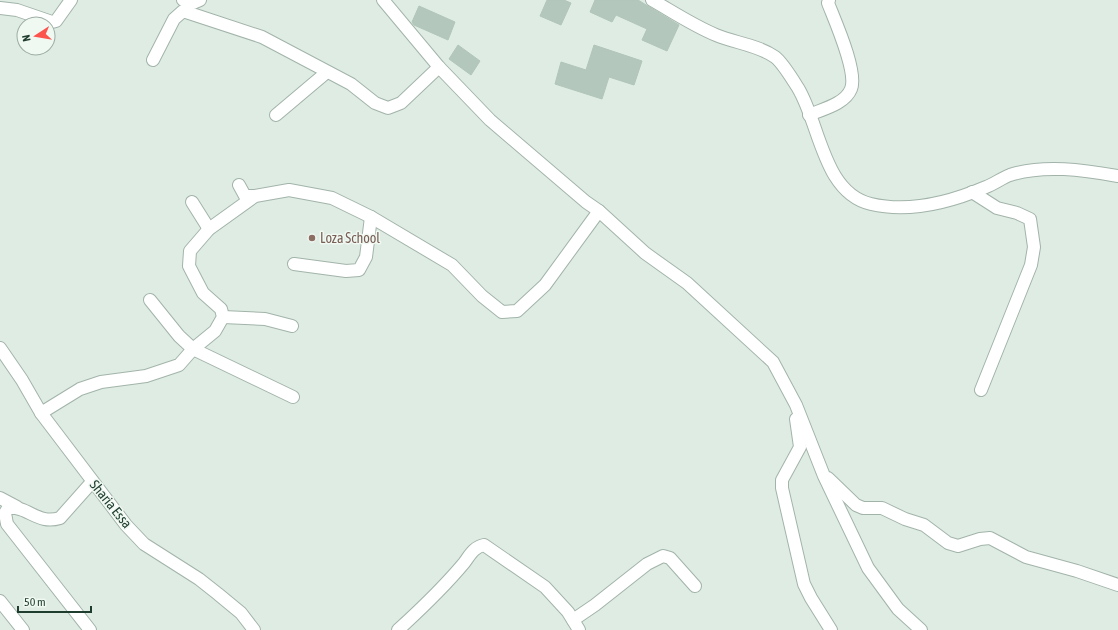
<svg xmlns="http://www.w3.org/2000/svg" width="1118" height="630" font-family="'Asap Condensed',sans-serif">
  <rect width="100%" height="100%" fill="#dfece4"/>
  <g fill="#b4c7bc" stroke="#b1c6b9">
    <polygon points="547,0 564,0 571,3 561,25 540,16"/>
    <polygon points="595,0 638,0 679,25 667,51 642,40 647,29 616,15 612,22 590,12"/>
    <polygon points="419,6 455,22 448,40 414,25 412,22"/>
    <polygon points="458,45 480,61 471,75 449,59"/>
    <polygon points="594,45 642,61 634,85 609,77 602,99 555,84 561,62 586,70"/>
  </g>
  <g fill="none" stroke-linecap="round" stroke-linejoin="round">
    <defs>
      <g id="minor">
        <polyline points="183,0 193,3 200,0"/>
        <polyline points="383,0 439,67 490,120 586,202 599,211 645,253 687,283 773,362 796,405 824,476 868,568 898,609 921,630"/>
        <path d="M652,0C673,12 694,26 716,35C735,43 758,45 775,57C782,62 793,80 798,88C820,124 823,193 871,204C909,213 951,202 986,187C994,184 1002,178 1010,175C1044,164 1084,170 1118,176"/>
        <polyline points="0,8 17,10 52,22 56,21 71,0"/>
        <polyline points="153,60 174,19 183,11 262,37 351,84 375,103 388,108 401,103 439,67"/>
        <polyline points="276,115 327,72"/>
        <path d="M809,115C823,109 845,104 851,89C858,72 835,21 828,3L829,0"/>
        <polyline points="239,185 245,196 255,196"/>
        <polyline points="972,192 997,208 1017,213 1030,219 1034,247 1031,265 981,390"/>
        <polyline points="192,202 209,229"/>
        <polyline points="294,264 346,271 359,270 366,257 371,217"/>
        <polyline points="150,300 179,336 193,349 293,397"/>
        <polyline points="223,317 265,319 292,326"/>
        <polyline points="0,348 22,380 41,413 126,525 144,544 199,579 218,594 241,613 254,630"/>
        <polyline points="41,413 80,389 101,382 146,376 179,365 193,349 215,331 223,317 221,309 203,293 189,266 190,251 209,229 255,196 289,190 332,198 371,217 452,265 482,296 502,312 517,311 545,285 599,211"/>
        <polyline points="796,419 800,447 782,480 782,488 804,584 811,598 831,630"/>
        <polyline points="828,478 856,505 863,508 882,508 905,519 924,525 948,543 958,546 980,539 990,538 1026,557 1077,571 1118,585"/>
        <polyline points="0,498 17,507"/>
        <polyline points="0,601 23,630"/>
        <polyline points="573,620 595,605 647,564 663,556 670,558 695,586"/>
        <path d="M90,630L7,524L5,513L8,508C29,506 37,525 60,518L92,482"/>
        <path d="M398,630C421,609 444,587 464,563C470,555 474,547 484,545L545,587L568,612L579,630"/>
      </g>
    </defs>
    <use href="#minor" stroke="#a2b4aa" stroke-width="14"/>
    <use href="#minor" stroke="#fff" stroke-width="12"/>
  </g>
  <circle fill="#8d6e63" stroke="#f0f8f2" stroke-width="1.5" cx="312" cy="238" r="4"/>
  <g text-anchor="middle" stroke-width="3" stroke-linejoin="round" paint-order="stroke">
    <g font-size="14" fill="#785e54" stroke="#f0f8f2" text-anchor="start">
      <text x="320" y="243">Loza School</text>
    </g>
    <g font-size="14" fill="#1f3d2f" stroke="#f0f8f2">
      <text transform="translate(111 504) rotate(51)" y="5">Sharia Essa</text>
    </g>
  </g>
  <g transform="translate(36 36) rotate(258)"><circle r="19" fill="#f0f8f2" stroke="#9cada4"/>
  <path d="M0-3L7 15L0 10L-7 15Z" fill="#fc544d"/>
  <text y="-6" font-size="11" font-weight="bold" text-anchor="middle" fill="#1f3d2f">N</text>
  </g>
  <path d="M18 606v6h73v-6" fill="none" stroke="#1f3d2f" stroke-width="2"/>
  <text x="24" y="606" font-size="12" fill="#1f3d2f" stroke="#f0f8f2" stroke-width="3" paint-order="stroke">50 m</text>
</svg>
